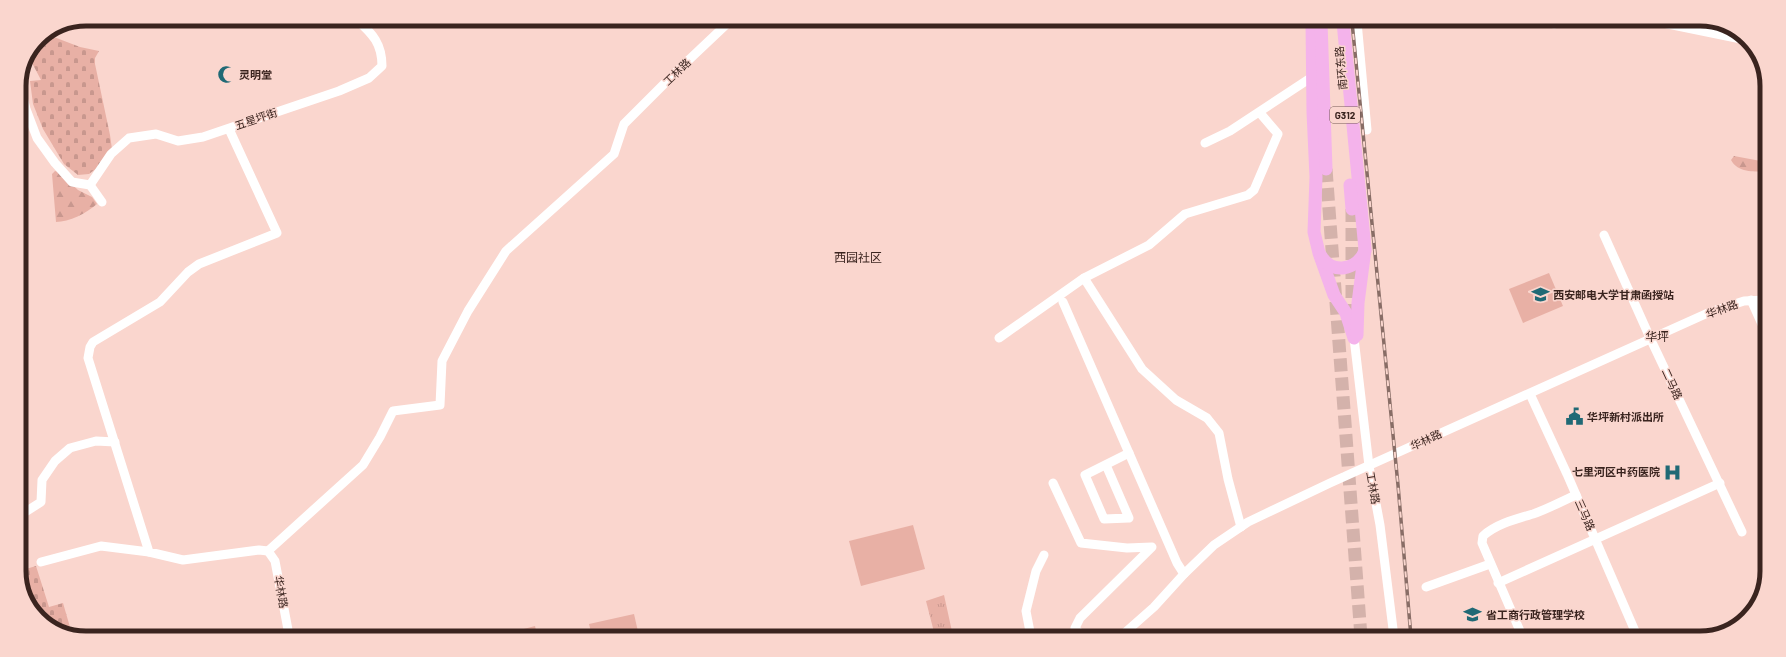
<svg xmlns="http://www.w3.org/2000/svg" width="1786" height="657" font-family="Barlow,'Noto Sans SC',sans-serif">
  <defs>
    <pattern id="forest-firs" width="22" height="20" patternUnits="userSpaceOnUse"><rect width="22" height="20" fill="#e8b0a5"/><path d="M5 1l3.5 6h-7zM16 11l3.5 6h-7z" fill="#c8978e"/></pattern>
    <pattern id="cemetery-stones" width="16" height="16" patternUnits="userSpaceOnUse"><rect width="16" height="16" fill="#e8b0a5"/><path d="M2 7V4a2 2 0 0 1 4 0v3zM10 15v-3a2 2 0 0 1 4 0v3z" fill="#c8978e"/></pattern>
    <pattern id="park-tufts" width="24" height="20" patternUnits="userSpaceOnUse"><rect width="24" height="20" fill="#e8b0a5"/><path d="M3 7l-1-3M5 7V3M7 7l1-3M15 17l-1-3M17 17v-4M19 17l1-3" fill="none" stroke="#c8978e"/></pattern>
  </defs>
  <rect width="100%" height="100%" fill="#fad6ce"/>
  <g fill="url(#forest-firs)">
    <path d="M1734,156L1766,162V172C1753,171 1738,173 1731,160Z"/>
    <path d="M55,171L59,172L78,190L92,197L97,204C87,213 69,222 56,222L52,174Z"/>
  </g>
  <g fill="url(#cemetery-stones)">
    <polygon points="46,34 80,47 99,51 95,58 95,64 110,135 112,149 97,168 89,174 78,175 64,164 43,129 33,104 30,81 41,80 30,59 39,39"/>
    <polygon points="36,566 49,607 63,603 72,634 65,634 33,612 19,575 19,571"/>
  </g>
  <polygon fill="url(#park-tufts)" points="944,595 953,636 935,636 926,601"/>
  <g fill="#e8b0a5">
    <polygon points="1549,273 1563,306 1523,323 1509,289"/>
    <polygon points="913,525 925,569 861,586 849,541"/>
    <polygon points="634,614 639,636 592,636 589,624"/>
    <polygon points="535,626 537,635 522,635 520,630"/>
  </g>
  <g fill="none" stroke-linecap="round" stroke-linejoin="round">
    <g stroke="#d4b2ab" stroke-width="13" stroke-dasharray="13 6" stroke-linecap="butt">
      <polyline points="1326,169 1361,637"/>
      <polyline points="1352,209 1352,318"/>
    </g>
    <g stroke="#fff" stroke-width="9">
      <polyline points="1357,22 1367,130"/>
      <polyline points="1663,23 1746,40"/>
      <polyline points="1554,24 1554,22"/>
      <polyline points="19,82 26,109 37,138 55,163 72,182 90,185 102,202"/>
      <polyline points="229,129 277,233 199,264 188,272 160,302 93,342 90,347 88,358 149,552 183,560 259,550 268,551 363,465 380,437 393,411 440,405 442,361 468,311 506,251 614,154 624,124 676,72 731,20"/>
      <polyline points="1205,143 1230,131 1312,77"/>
      <path d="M90,185L111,154L129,138L156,134L178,141L203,137L339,91L369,78L382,66C382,44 373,34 357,20"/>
      <polyline points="1604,235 1651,340 1742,532"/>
      <polyline points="1084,278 1142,369 1176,400 1207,418 1219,433 1228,479 1241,527"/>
      <polyline points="1751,300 1765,331"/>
      <polyline points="1063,302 1177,563 1184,574"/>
      <polyline points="999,338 1084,278 1149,245 1185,214 1248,195 1254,190 1278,134 1260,113"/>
      <polyline points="1354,338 1369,466 1380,525 1394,637"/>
      <polyline points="1530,394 1567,474 1638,638"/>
      <polyline points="1106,465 1129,518 1104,519 1085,475 1129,453"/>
      <polyline points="1053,483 1081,543 1127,548 1152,547 1080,618 1075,628 1083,637"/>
      <polyline points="19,516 41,502 42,480 55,461 70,448 96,441 115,442"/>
      <polyline points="268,551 275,561 289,635"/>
      <polyline points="41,562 101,546 149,552"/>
      <polyline points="1498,583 1720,483"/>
      <polyline points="1426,587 1490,564"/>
      <polyline points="1031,637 1026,611 1036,571 1044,555"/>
      <polyline points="1120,637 1154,607 1184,574 1214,545 1248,522 1330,483 1710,312 1744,301 1765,300"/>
      <path d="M1523,638L1482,543L1483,536C1496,524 1516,519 1533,514C1548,509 1562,501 1576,495"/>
    </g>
    <g stroke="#f4b3eb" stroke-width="13">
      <polyline points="1312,22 1313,112 1316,177 1314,232 1319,253 1334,295 1346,313 1354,338"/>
      <polyline points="1321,22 1326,169"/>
      <polyline points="1343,22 1365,249 1358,303 1357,335"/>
      <polyline points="1350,185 1352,209"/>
      <path d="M1321,256C1332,275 1357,270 1365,251"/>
    </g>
    <defs>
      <polyline id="rail" points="1352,22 1398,485 1411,637"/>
    </defs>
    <use href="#rail" stroke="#886d66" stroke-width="3.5"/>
    <use href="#rail" stroke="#fad6ce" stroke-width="2" stroke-dasharray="6" stroke-linecap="butt"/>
  </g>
  <defs>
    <symbol id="mosque-bare" viewBox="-9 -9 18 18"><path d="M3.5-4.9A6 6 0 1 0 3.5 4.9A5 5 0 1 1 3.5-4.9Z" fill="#206975" stroke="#fad6ce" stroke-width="2.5" paint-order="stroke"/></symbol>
    <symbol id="university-bare" viewBox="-9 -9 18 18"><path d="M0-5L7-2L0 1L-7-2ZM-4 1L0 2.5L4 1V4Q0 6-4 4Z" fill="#206975" stroke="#fad6ce" stroke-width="2.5" paint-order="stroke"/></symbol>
    <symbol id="civic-bare" viewBox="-9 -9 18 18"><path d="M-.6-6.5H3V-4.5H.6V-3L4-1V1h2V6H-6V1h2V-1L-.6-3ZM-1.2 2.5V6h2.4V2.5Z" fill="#206975" stroke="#fad6ce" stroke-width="2.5" paint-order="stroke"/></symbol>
    <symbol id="hospital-bare" viewBox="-9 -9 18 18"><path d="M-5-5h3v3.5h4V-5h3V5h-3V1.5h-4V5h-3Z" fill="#206975" stroke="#fad6ce" stroke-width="2.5" paint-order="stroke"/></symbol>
  </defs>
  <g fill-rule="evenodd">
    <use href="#mosque-bare" x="214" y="62" width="25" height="25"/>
    <use href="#university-bare" x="1528" y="282" width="25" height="25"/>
    <use href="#civic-bare" x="1562" y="404" width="25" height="25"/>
    <use href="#hospital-bare" x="1660" y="460" width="25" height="25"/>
    <use href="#university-bare" x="1460" y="602" width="25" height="25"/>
  </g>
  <g text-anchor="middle" stroke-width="3" stroke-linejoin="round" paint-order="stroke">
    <rect fill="#fad6ce" stroke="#745954" stroke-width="1" x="1330" y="107" width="30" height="16" rx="3"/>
    <g font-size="10" font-weight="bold" fill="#3a241f">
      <text x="1345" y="119">G312</text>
    </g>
    <g font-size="11" fill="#3a241f" stroke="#fad6ce">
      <text transform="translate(1341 68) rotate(-95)" y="4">南环东路</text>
      <text transform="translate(677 72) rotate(-44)" y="4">工林路</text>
      <text transform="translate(256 119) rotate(-19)" y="4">五星坪街</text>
      <text transform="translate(1722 309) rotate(-20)" y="4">华林路</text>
      <text transform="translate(1672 384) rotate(65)" y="4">二马路</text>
      <text transform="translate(1426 440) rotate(-25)" y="4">华林路</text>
      <text transform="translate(1373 488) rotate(80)" y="4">工林路</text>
      <text transform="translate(1585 515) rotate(66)" y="4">三马路</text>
      <text transform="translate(281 592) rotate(80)" y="4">华林路</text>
    </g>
    <g font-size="11" font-weight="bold" fill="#3a241f" stroke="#fad6ce" text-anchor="start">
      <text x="239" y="79">灵明堂</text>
      <text x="1553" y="299">西安邮电大学甘肃函授站</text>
      <text x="1587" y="421">华坪新村派出所</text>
      <text x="1660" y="476" text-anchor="end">七里河区中药医院</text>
      <text x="1486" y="619">省工商行政管理学校</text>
    </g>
    <g font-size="12" fill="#3a241f" stroke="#fad6ce">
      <text x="858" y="262">西园社区</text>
      <text x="1657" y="341">华坪</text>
    </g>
  </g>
  <path d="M0 0H1786V657H0ZM86 26H1700A60 60 0 0 1 1760 86V571A60 60 0 0 1 1700 631H86A60 60 0 0 1 26 571V86A60 60 0 0 1 86 26Z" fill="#fad6ce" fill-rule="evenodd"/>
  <path fill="none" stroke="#3a241f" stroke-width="5" d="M86 26H1700A60 60 0 0 1 1760 86V571A60 60 0 0 1 1700 631H86A60 60 0 0 1 26 571V86A60 60 0 0 1 86 26Z"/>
</svg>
